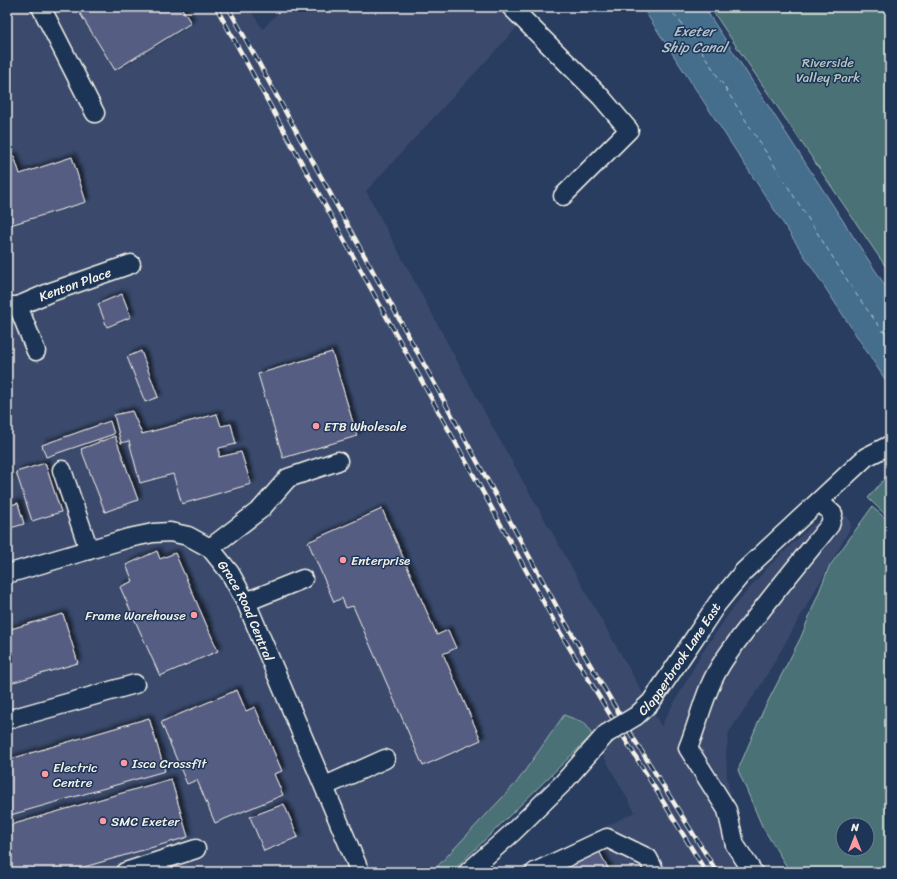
<svg xmlns="http://www.w3.org/2000/svg" width="897" height="879" font-family="Sriracha,sans-serif">
  <defs>
    <filter id="shadow"><feDropShadow dx="3.5" dy="-3.5" stdDeviation="2" flood-color="#0009"/></filter>
  </defs>
  <rect width="100%" height="100%" fill="#283d60"/>
  <filter id="ink" filterUnits="userSpaceOnUse"><feTurbulence type="fractalNoise" baseFrequency=".025" numOctaves="2"/><feDisplacementMap in="SourceGraphic" scale="8" xChannelSelector="R" yChannelSelector="G"/><feConvolveMatrix kernelMatrix="1 2 1 2 8 2 1 2 1" color-interpolation-filters="sRGB"/></filter>
  <g filter="url(#ink)">
    <polygon fill="#3a4a6d" points="7,7 248,7 263,29 283,7 529,7 533,10 366,191 498,437 645,697 661,726 702,653 734,606 769,566 812,525 841,512 849,518 851,527 791,633 761,685 729,732 726,753 727,778 741,843 760,872 515,872 635,812 585,723 564,715 517,782 432,872 7,872"/>
    <g fill="#497176" stroke="#9eb1af" fill-rule="evenodd">
      <polygon points="710,7 890,7 890,273 726,31"/>
      <polygon points="890,472 890,519 868,498"/>
      <path d="M872,507L890,522V872H790L762,826L738,770L763,711L801,637L829,567ZM843,825H867V849H843Z"/>
      <polygon points="564,715 585,723 592,735 455,869 449,872 432,872 517,782"/>
    </g>
    <polygon fill="#446d8c" stroke="#8aa2b1" points="642,7 704,7 890,293 890,387"/>
    <g fill="none" stroke-linecap="round" stroke-linejoin="round">
      <polyline stroke="#b6c3c8" stroke-width="1" stroke-dasharray="5 4" stroke-linecap="butt" points="668,7 694,39 858,297 890,341"/>
    </g>
    <g fill="#555d83" stroke="#f4f1e8" filter="url(#shadow)">
      <polygon points="76,7 181,7 191,23 115,70"/>
      <polygon points="14,156 20,174 72,157 86,202 7,226 7,158"/>
      <polygon points="122,294 131,317 107,327 98,304"/>
      <polygon points="141,351 158,397 145,402 127,357"/>
      <polygon points="332,352 357,436 283,458 258,374"/>
      <polygon points="132,411 142,434 217,414 221,426 231,424 236,444 219,448 219,457 241,452 251,484 182,504 173,474 140,483 129,441 121,443 114,415"/>
      <polygon points="110,421 114,434 46,457 42,445"/>
      <polygon points="115,436 138,500 105,512 81,449"/>
      <polygon points="45,463 61,512 32,521 16,472"/>
      <polygon points="7,468 11,480 7,481"/>
      <polygon points="18,503 24,524 7,529 7,506"/>
      <polygon points="382,509 437,635 448,630 456,648 443,654 481,740 423,766 353,606 346,608 342,598 334,602 308,542"/>
      <polygon points="157,551 160,559 175,553 218,651 160,676 120,587 133,581 126,565"/>
      <polygon points="63,614 78,663 7,684 7,630"/>
      <polygon points="237,690 246,711 255,707 282,771 274,774 283,795 215,823 197,780 187,784 161,722"/>
      <polygon points="149,718 165,771 7,816 7,760"/>
      <polygon points="171,779 188,837 67,872 8,872 7,826"/>
      <polygon points="284,804 298,837 264,851 250,817"/>
      <polygon points="597,847 610,872 548,872"/>
    </g>
    <g fill="none" stroke-linecap="round" stroke-linejoin="round">
      <defs>
        <g id="minor">
          <polyline points="41,7 95,113"/>
          <polyline points="511,7 601,97 629,130 563,196"/>
          <path id="s1" d="M7,306H18L51,292L131,264"/>
          <polyline points="18,306 36,351"/>
          <polyline points="62,470 89,550"/>
          <polyline points="210,548 261,509 288,478 338,461"/>
          <path id="s2" d="M7,574L129,538L153,533L170,532L188,536L210,548L230,573L246,602L360,872"/>
          <polyline points="246,602 303,579"/>
          <path id="s3" d="M636,716L651,702L681,658L717,604L744,571L866,457L890,445"/>
          <polyline points="7,720 135,684"/>
          <polyline points="325,786 385,759"/>
          <polyline points="125,872 196,849"/>
          <polyline points="468,872 512,833 563,783 606,734"/>
          <polyline points="535,872 607,838 648,858 655,872"/>
          <path d="M753,872L735,845L727,810L688,748C699,721 704,693 719,668C729,651 741,636 753,621C778,588 804,557 830,525L833,514L819,501"/>
        </g>
      </defs>
      <use href="#minor" stroke="#f4f1e8" stroke-width="21"/>
      <use href="#minor" stroke="#1d3557" stroke-width="18"/>
      <defs>
        <g id="rail">
          <polyline points="216,7 561,634 706,872"/>
          <polyline points="228,7 568,627 634,739 717,872"/>
        </g>
      </defs>
      <use href="#rail" stroke="#f4f1e8" stroke-width="4.5"/>
      <use href="#rail" stroke="#1d3557" stroke-width="3" stroke-dasharray="9" stroke-linecap="butt"/>
      <defs>
        <polyline id="minor-bridge" points="606,734 636,716"/>
      </defs>
      <use href="#minor-bridge" stroke="#f4f1e8" stroke-width="21" stroke-linecap="butt"/>
      <use href="#minor-bridge" stroke="#1d3557" stroke-width="18"/>
    </g>
  </g>
  <g fill="#ff9aa2" stroke="#1d3557" stroke-width="1.5">
    <circle cx="316" cy="426" r="4"/>
    <circle cx="343" cy="560" r="4"/>
    <circle cx="194" cy="615" r="4"/>
    <circle cx="124" cy="763" r="4"/>
    <circle cx="45" cy="774" r="4"/>
    <circle cx="103" cy="821" r="4"/>
  </g>
  <g text-anchor="middle" stroke-width="3" stroke-linejoin="round" paint-order="stroke">
    <g font-size="13" fill="#b8c4c0" stroke="#1d3557">
      <text x="828" y="67">Riverside<tspan x="828" dy="15">Valley Park</tspan></text>
    </g>
    <g font-size="13" fill="#f4f1e8" stroke="#1d3557">
      <text dy="5" stroke="none"><textPath href="#s1" startOffset="72">Kenton Place</textPath></text>
      <text dy="5" stroke="none"><textPath href="#s2" startOffset="285">Grace Road Central</textPath></text>
      <text dy="5" stroke="none"><textPath href="#s3" startOffset="72">Clapperbrook Lane East</textPath></text>
    </g>
    <g font-size="13" fill="#f4f1e8" stroke="#1d3557" text-anchor="start">
      <text x="324" y="431">ETB Wholesale</text>
      <text x="351" y="565">Enterprise</text>
      <text x="186" y="620" text-anchor="end">Frame Warehouse</text>
      <text x="132" y="768">Isca Crossfit</text>
      <text x="53" y="772">Electric<tspan x="53" dy="15">Centre</tspan></text>
      <text x="111" y="826">SMC Exeter</text>
    </g>
    <g font-size="14" font-style="italic" fill="#b6c3c8" stroke="#1d3557">
      <text x="694" y="36">Exeter<tspan x="694" dy="16">Ship Canal</tspan></text>
    </g>
  </g>
  <rect width="897" height="879" fill="none" stroke="#1d3557" stroke-width="24"/>
  <rect x="12" y="12" width="873" height="855" fill="none" stroke="#f4f1e8" stroke-width="1.5" filter="url(#ink)"/>
  <g transform="translate(855 837)"><circle r="19" fill="#1d3557" stroke="#738091"/>
  <path d="M0-3L7 15L0 10L-7 15Z" fill="#ff9aa2"/>
  <text y="-6" font-size="11" font-weight="bold" text-anchor="middle" fill="#f4f1e8">N</text>
  </g>
</svg>
